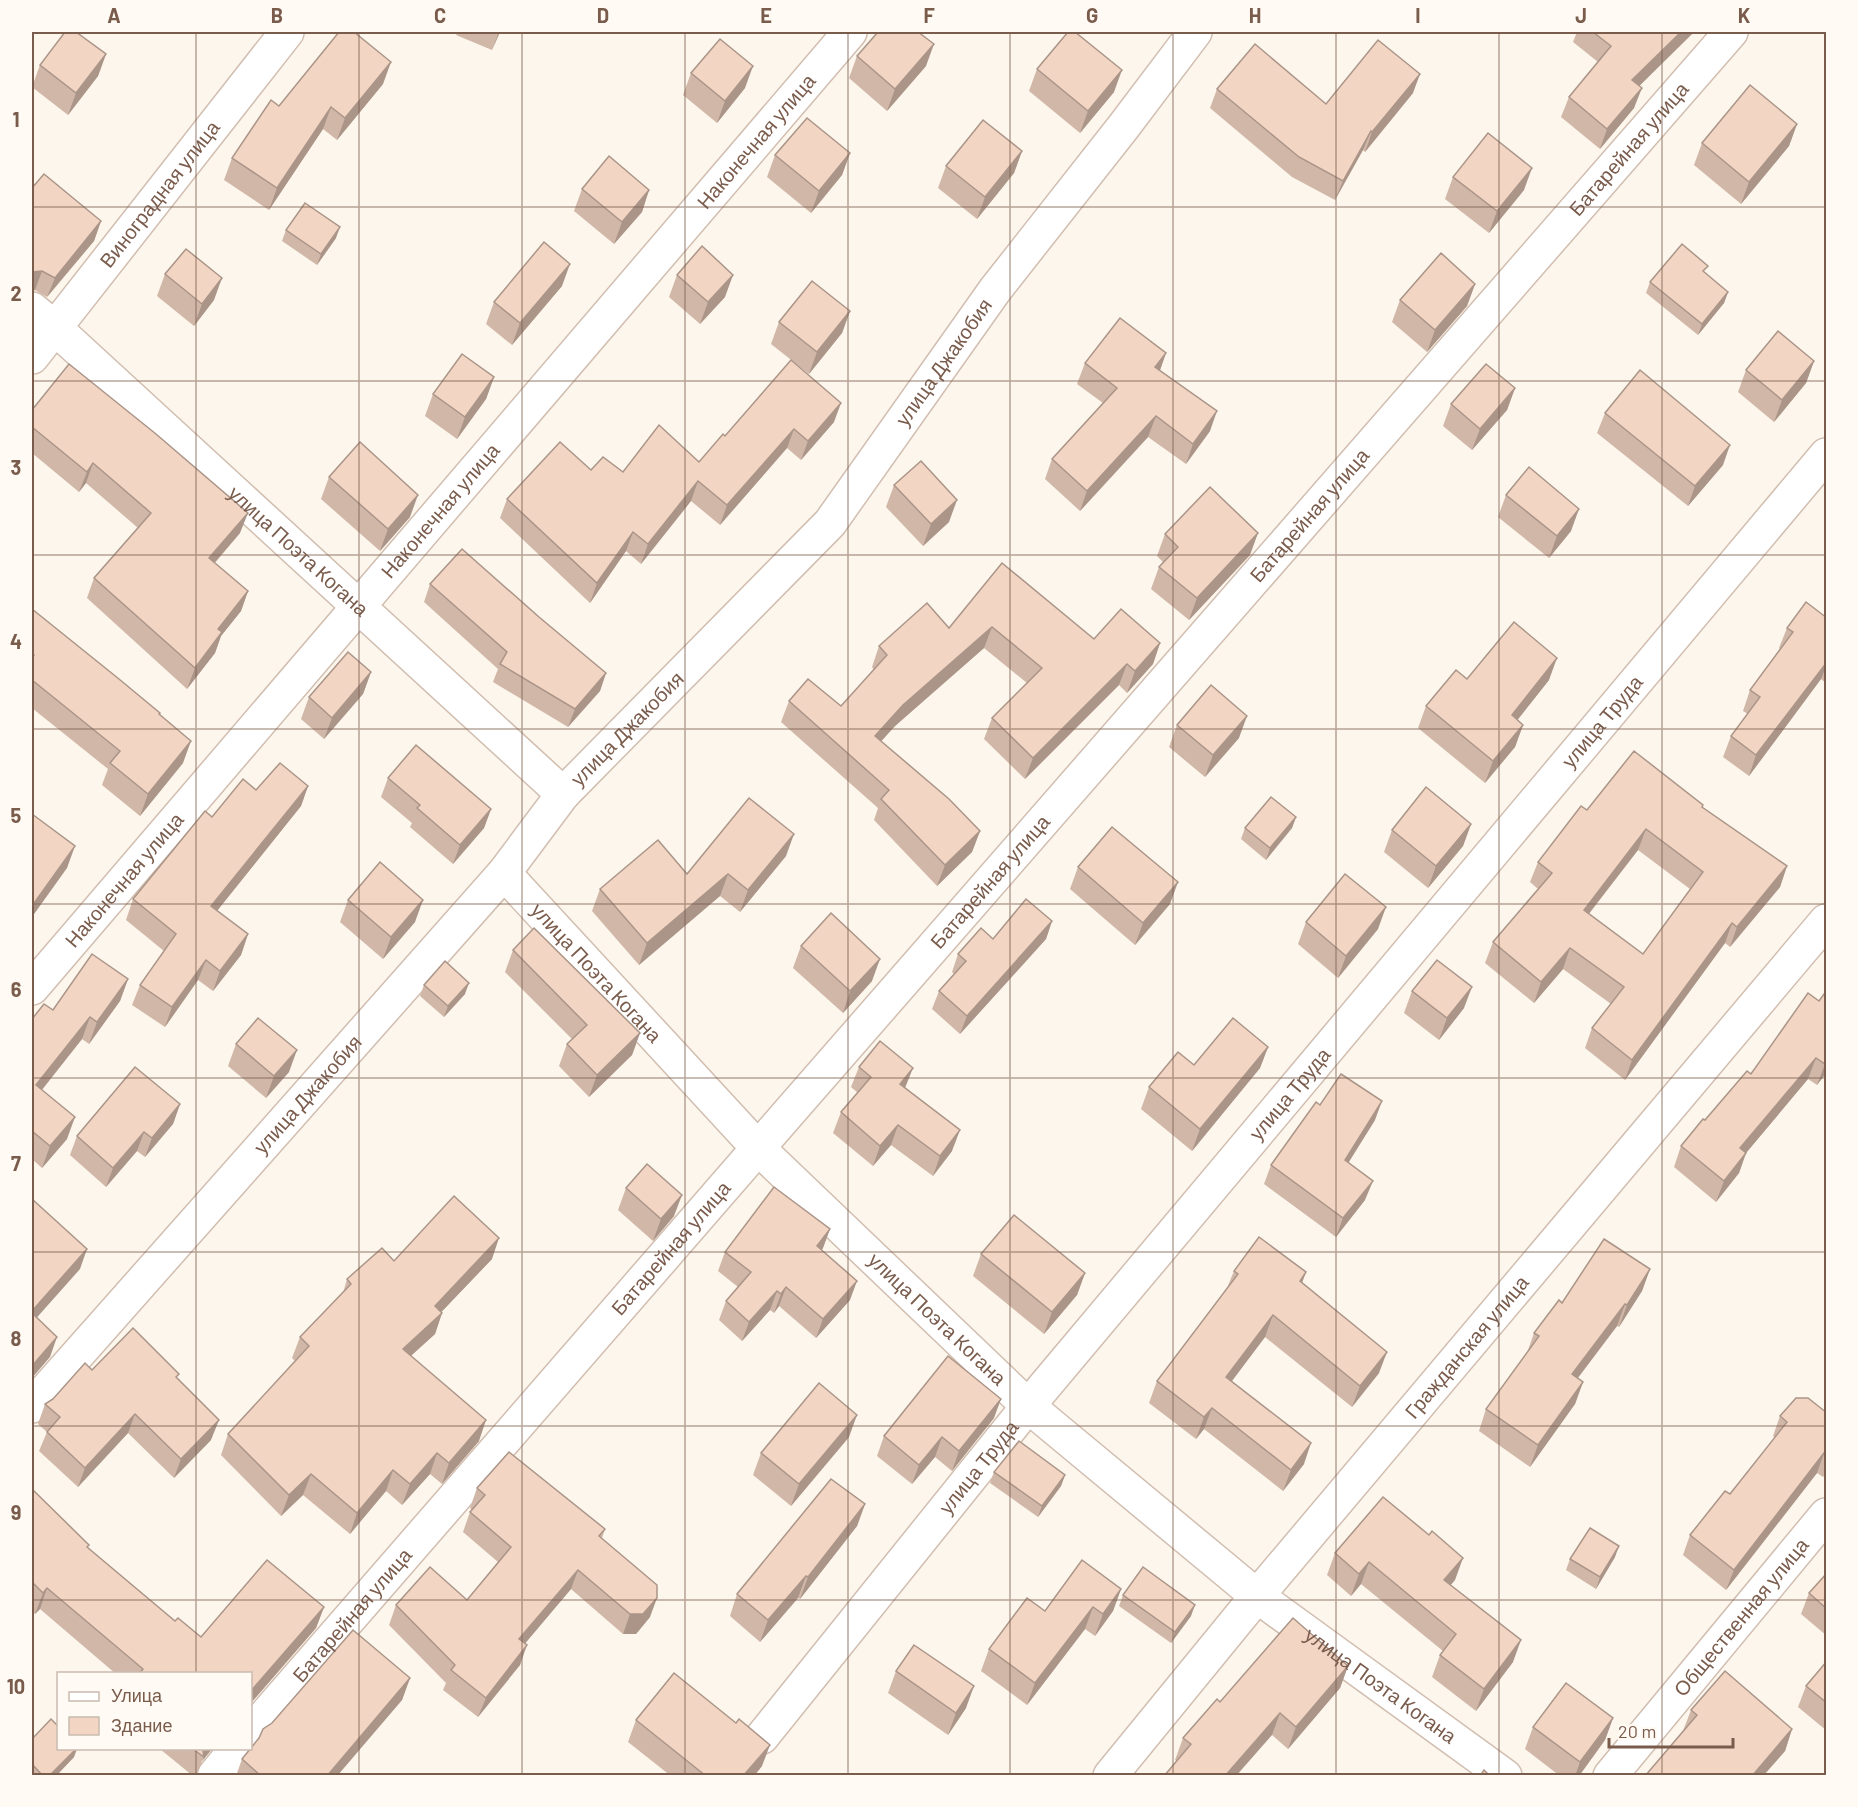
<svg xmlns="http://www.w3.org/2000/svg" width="1858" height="1807" font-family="Barlow,sans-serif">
  <rect width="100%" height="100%" fill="#fdf6ec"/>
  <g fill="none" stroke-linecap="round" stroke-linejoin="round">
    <defs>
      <g id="minor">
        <path id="s1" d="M32,309L55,328L563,794"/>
        <path id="s2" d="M32,357L287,32"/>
        <path id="s3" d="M504,873L758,1148L1028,1406L1257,1596L1505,1776"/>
        <path id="s4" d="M32,988L850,32"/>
        <path id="s5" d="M32,1406L504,873L563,794L830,523L995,290L1124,126L1195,32"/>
        <path id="s6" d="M250,1733L758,1148L1731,32"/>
        <path id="s7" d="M762,1737L1028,1406L1826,455"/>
        <polyline points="214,1776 237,1748"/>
        <path id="s8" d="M1110,1776L1257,1596L1826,921"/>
        <path id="s9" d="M1610,1776L1826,1515"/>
      </g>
    </defs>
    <use href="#minor" stroke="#d1beb0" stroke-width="36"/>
    <use href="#minor" stroke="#fff" stroke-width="33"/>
  </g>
  <g fill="#d1b7a8" fill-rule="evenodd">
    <polygon points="458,32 500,32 492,50 456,35"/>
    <polygon points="1577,32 1694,32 1639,86 1634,108 1600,149 1561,117 1569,97 1598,62 1573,42"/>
    <polygon points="106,54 98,76 68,115 32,87 40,65"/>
    <polygon points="857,56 926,66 887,111 849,78"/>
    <polygon points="1037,69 1114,92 1080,133 1029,91"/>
    <polygon points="691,73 745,88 717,123 683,95"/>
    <polygon points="383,84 337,140 323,129 269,210 224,180 232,158 279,106"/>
    <polygon points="1217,89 1326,104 1413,93 1365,152 1363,150 1335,200 1292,177 1210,108"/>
    <polygon points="1797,124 1789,146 1741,204 1694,165 1702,143"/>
    <polygon points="1022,151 1014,173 977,219 938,188 946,166"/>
    <polygon points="850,153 842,175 811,213 767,177 775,155"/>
    <polygon points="1453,177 1524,190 1489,233 1445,199"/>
    <polygon points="32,188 101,221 94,241 47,297 35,290 32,291"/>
    <polygon points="582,189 649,190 642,212 614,244 574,211"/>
    <polygon points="286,230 336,238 317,265 282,241"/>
    <polygon points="165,274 214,300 194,326 157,296"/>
    <polygon points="677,275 725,297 700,324 669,297"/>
    <polygon points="1650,282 1728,292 1724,303 1698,335 1646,293"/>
    <polygon points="1475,284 1467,306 1427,352 1392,322 1400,300"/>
    <polygon points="562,286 512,345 486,324 494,302"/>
    <polygon points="850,311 842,333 809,374 771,344 779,322"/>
    <polygon points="1166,353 1160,370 1210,431 1186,464 1148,437 1080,511 1045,479 1052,459 1103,403 1077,384 1085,363"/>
    <polygon points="1814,361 1806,383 1774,422 1738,392 1746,370"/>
    <polygon points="494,377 486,399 457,439 425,416 433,394"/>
    <polygon points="1515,388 1507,410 1472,450 1443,426 1451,404"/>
    <polygon points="32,410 240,533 215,563 248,591 241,611 221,636 215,653 187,689 87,598 94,578 138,528 86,483 79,492 32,453"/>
    <polygon points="1605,413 1723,465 1688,506 1597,433"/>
    <polygon points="834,422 801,460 787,448 720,525 691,501 641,564 626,551 590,603 500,518 507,499 591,470 623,472 699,462 725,436"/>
    <polygon points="329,477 410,517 380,551 321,499"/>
    <polygon points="894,485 949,522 923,546 886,507"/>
    <polygon points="1506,495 1571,531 1549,558 1498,517"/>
    <polygon points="1165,534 1250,555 1189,620 1151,589 1159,567 1163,562 1157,556"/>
    <polygon points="1002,563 1094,639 1160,643 1153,664 1127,693 1119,685 1025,779 984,739 992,718 1027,683 984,648 895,726 881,741 980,831 972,852 937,886 874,820 878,808 781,722 789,701 841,706 874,670 872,667 879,646 949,628"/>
    <polygon points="430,584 539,617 606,673 600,691 568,727 493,682 498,669 424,602"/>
    <polygon points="32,609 159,715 183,763 140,816 102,785 108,769 32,708"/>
    <polygon points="1827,618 1827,684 1821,679 1749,776 1723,757 1731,736 1748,714 1743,711 1750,690 1780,649 1779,648 1787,628"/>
    <polygon points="371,672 363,694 324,739 301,719 309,697"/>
    <polygon points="1467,679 1549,680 1517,720 1523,725 1515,747 1485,783 1418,728 1426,706"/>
    <polygon points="1177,725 1239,738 1205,777 1169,747"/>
    <polygon points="388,778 491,809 484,828 453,864 410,827 412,823 381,797"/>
    <polygon points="308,786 301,806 217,911 248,934 241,955 213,991 198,980 165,1027 132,1005 140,985 164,951 126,920 133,899 212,817 256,790"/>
    <path d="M1702,808L1787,866L1780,887L1730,947L1725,943L1625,1080L1585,1048L1592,1028L1611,1004L1563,969L1534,1003L1485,963L1493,942L1538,889L1530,882L1538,862L1587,810ZM1638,850L1690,889L1643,954L1589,914Z"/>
    <polygon points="1296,817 1292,828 1266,860 1241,839 1245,828"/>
    <polygon points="1471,824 1463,846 1428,888 1384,852 1392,830"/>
    <polygon points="786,856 740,912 720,896 639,965 592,911 600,889"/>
    <polygon points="1078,867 1170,904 1135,945 1070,889"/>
    <polygon points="348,900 415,922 383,959 340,922"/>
    <polygon points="1052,921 1046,939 960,1034 932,1009 939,991 954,974 952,972 958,954 993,939"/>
    <polygon points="1306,922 1378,929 1338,978 1298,944"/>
    <polygon points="801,946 872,981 843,1013 793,968"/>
    <polygon points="513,950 640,1033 632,1055 589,1097 559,1066 567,1044 572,1039 505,972"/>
    <polygon points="128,979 120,1001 89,1044 82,1039 42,1090 67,1139 42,1168 32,1159 32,1019"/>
    <polygon points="424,985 465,994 444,1017 420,996"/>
    <polygon points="1827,990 1827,1072 1817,1085 1808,1079 1746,1153 1739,1173 1716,1202 1674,1167 1681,1146 1819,1001"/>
    <polygon points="1412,991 1464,1008 1439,1040 1404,1013"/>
    <polygon points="236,1044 289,1072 266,1098 228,1066"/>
    <polygon points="1268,1047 1260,1068 1192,1151 1141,1109 1149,1087 1194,1065"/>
    <polygon points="859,1067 905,1089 952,1151 933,1176 891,1145 873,1166 833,1133 841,1112 858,1093 851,1087"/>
    <polygon points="180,1104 173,1124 145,1157 137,1151 106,1187 70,1155 77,1136"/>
    <polygon points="1320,1105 1375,1120 1349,1162 1365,1200 1336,1237 1264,1184 1271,1165"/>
    <polygon points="626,1188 674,1216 653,1241 618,1210"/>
    <polygon points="830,1229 822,1250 850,1300 816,1338 779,1306 774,1313 770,1310 742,1341 719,1320 726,1301 738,1287 718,1271 725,1252"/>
    <polygon points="981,1254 1085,1273 1077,1295 1044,1334 973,1276"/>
    <polygon points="492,1259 441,1312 442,1313 435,1334 411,1356 479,1441 442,1484 430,1474 402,1505 386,1491 350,1534 303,1495 281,1516 221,1455 228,1434 295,1361 292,1358 300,1337 343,1293 347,1279 394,1261"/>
    <polygon points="1650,1269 1642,1291 1619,1327 1617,1326 1578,1378 1583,1382 1575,1404 1530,1467 1479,1431 1486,1409 1527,1353 1534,1333 1562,1303"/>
    <polygon points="1234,1271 1306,1272 1302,1283 1379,1373 1352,1407 1265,1337 1232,1381 1304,1464 1283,1491 1204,1429 1196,1439 1149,1403 1157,1381 1227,1288"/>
    <polygon points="92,1370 178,1378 211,1440 174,1478 128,1433 78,1487 39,1451 47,1432 38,1424 45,1404"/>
    <polygon points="1827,1413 1827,1473 1823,1477 1817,1473 1726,1590 1683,1555 1690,1535 1730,1494 1775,1438 1773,1436 1780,1416"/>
    <polygon points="994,1418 952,1471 935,1457 912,1484 877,1456 884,1436"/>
    <polygon points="849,1437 791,1506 753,1475 761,1453"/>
    <polygon points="994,1472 1065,1475 1061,1486 1038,1517 990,1483"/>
    <polygon points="477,1488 605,1529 602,1538 650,1617 636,1634 623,1634 571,1589 525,1643 520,1665 478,1717 443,1690 446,1683 389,1625 396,1605 467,1600 498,1562 463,1532 470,1512 472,1510 470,1508"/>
    <polygon points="32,1489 88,1548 175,1621 201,1637 324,1607 316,1628 250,1704 250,1674 116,1674 40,1609 35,1614 32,1611"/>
    <polygon points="865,1504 857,1526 800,1599 798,1598 760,1642 730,1616 737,1594"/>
    <polygon points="1335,1553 1455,1580 1450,1585 1513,1662 1476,1711 1432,1677 1440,1655 1443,1651 1361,1584 1351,1596 1327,1575"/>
    <polygon points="1615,1557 1596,1589 1566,1570 1570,1559"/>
    <polygon points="1827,1573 1827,1636 1801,1614 1809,1593"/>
    <polygon points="1121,1589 1113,1611 1095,1636 1085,1629 1027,1705 981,1671 989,1649 1045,1611"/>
    <polygon points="1123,1595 1191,1616 1171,1643 1119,1606"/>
    <polygon points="1827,1661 1827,1731 1798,1707 1806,1686"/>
    <polygon points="1348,1666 1340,1688 1288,1749 1272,1735 1177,1761 1175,1760 1183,1738 1220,1702"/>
    <polygon points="896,1671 966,1708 948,1735 888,1693"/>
    <polygon points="410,1678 402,1700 337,1776 236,1776 242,1759"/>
    <polygon points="1691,1710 1792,1729 1785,1751 1763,1776 1645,1776 1683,1731"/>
    <polygon points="1613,1718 1605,1740 1579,1776 1560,1776 1525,1749 1533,1727"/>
    <polygon points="636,1720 762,1766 754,1776 671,1776 628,1742"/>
    <polygon points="32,1739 74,1757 56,1776 32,1776"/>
    <polygon points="160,1749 212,1749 202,1761 197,1776 193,1776"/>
  </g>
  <g fill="#aa9588">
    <polygon points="499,32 500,32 492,50"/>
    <polygon points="1681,32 1694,32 1625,100 1632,80"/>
    <polygon points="934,44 926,66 887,111 895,89"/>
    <polygon points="106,54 98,76 68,115 76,93"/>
    <polygon points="391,62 383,84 337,140 345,118"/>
    <polygon points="753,66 745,88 717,123 725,101"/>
    <polygon points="1122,70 1114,92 1080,133 1088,111"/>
    <polygon points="1420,74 1413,93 1365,152 1372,132"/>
    <polygon points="1642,88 1634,108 1600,149 1607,129"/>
    <polygon points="331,107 323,129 269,210 277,188"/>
    <polygon points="1797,124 1789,146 1741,204 1749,182"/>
    <polygon points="1371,131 1363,150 1335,200 1343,181"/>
    <polygon points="1022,151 1014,173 977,219 985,197"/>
    <polygon points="850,153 842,175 811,213 819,191"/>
    <polygon points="1532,168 1524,190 1489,233 1497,211"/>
    <polygon points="649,190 642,212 614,244 622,222"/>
    <polygon points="101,221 94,241 47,297 55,278"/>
    <polygon points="340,227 336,238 317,265 321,254"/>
    <polygon points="570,264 562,286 512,345 520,323"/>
    <polygon points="42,271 35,290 32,291 32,272"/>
    <polygon points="733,275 725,297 700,324 708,302"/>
    <polygon points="222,278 214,300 194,326 202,304"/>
    <polygon points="1475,284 1467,306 1427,352 1435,330"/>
    <polygon points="1728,292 1724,303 1698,335 1702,324"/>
    <polygon points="850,311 842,333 809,374 817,352"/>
    <polygon points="1166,353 1159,373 1155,367"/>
    <polygon points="1814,361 1806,383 1774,422 1782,400"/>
    <polygon points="494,377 486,399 457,439 465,417"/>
    <polygon points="1515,388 1507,410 1472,450 1480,429"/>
    <polygon points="841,403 834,422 801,460 808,441"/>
    <polygon points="1217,411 1210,431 1186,464 1193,444"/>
    <polygon points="1156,416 1148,437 1080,511 1087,491"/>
    <polygon points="794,429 787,448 720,525 727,505"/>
    <polygon points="1730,445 1723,465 1688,506 1695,486"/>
    <polygon points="93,463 86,483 79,492 87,472"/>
    <polygon points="698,481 691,501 641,564 648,544"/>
    <polygon points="418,495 410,517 380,551 388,529"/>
    <polygon points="957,500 949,522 923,546 931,524"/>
    <polygon points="1579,509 1571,531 1549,558 1557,536"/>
    <polygon points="248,513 240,533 201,578 209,558"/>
    <polygon points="633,532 626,551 590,603 597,583"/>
    <polygon points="1258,533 1250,555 1189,620 1197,598"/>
    <polygon points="248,591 241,611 221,636 215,653 187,689 195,668 218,629"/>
    <polygon points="992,627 984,648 895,726 867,757 875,736 903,705"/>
    <polygon points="1160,643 1153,664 1127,693 1135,671"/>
    <polygon points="1557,658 1549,680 1504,737 1512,715"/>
    <polygon points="1827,662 1827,664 1821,679 1749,776 1756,755"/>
    <polygon points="1127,664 1119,685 1025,779 1033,758"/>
    <polygon points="371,672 363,694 324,739 332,718"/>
    <polygon points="606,673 600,691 568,727 575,709"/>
    <polygon points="1247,716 1239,738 1205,777 1213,755"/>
    <polygon points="1523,725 1515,747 1485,783 1493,761"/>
    <polygon points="191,741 183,763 140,816 148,794"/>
    <polygon points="308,786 301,806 204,927 211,906"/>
    <polygon points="491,809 484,828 453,864 460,845"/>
    <polygon points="1296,817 1292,828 1266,860 1270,848"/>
    <polygon points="1471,824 1463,846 1428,888 1436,866"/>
    <polygon points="1646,829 1638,850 1576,930 1584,910"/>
    <polygon points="980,831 972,852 937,886 945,865"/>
    <polygon points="794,834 786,856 740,912 748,890"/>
    <polygon points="75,846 67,868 32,917 32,906"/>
    <polygon points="1787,866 1780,887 1730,947 1737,927"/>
    <polygon points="728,874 720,896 639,965 647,943"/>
    <polygon points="1178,882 1170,904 1135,945 1143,923"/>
    <polygon points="423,900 415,922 383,959 391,937"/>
    <polygon points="1386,907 1378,929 1338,978 1346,956"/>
    <polygon points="1052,921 1046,939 960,1034 967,1016"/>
    <polygon points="1732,923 1725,943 1625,1080 1632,1060"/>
    <polygon points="248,934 241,955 213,991 220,971"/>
    <polygon points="1570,948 1563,969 1534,1003 1541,982"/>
    <polygon points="880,959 872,981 843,1013 850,991"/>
    <polygon points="206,960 198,980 165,1027 172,1007"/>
    <polygon points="128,979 120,1001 89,1044 97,1022"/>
    <polygon points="469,983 465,994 444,1017 448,1006"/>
    <polygon points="1472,987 1464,1008 1439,1040 1447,1018"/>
    <polygon points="90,1017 82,1039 32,1102 36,1085"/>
    <polygon points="640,1033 632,1055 589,1097 597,1075"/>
    <polygon points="1268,1047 1260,1068 1192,1151 1200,1129"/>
    <polygon points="297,1050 289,1072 266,1098 274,1076"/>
    <polygon points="1816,1058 1808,1079 1746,1153 1739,1173 1716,1202 1724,1181 1740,1148"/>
    <polygon points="1827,1062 1827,1072 1817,1085 1825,1064"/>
    <polygon points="913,1068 905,1088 900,1084"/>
    <polygon points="1382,1101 1375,1120 1338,1179 1345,1160"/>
    <polygon points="180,1104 173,1124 145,1157 152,1138"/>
    <polygon points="75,1117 67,1139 42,1168 50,1146"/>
    <polygon points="898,1125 891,1145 873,1166 880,1146"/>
    <polygon points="960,1130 952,1151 933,1176 940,1156"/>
    <polygon points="144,1132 137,1151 106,1187 113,1168"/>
    <polygon points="1373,1181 1365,1200 1336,1237 1343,1218"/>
    <polygon points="682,1195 674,1216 653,1241 661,1219"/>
    <polygon points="830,1229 823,1248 810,1265 817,1246"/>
    <polygon points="499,1238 492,1259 429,1325 442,1313 435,1334 395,1370 403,1349 435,1306"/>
    <polygon points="87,1249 80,1269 32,1323 32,1311"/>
    <polygon points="1650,1269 1642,1291 1619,1327 1627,1305"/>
    <polygon points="1306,1272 1298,1293 1300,1281"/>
    <polygon points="1085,1273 1077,1295 1044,1334 1052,1312"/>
    <polygon points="857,1281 850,1300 816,1338 823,1319"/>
    <polygon points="786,1287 779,1306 774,1313 781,1294"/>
    <polygon points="777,1291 770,1310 742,1341 749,1322"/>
    <polygon points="1625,1304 1617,1326 1564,1396 1572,1374"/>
    <polygon points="1273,1315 1265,1337 1219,1398 1226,1377"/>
    <polygon points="57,1337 50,1357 32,1378 32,1366"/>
    <polygon points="1387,1352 1379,1373 1352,1407 1360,1386"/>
    <polygon points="1583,1382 1575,1404 1530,1467 1538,1445"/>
    <polygon points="1001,1399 994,1418 952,1471 959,1451"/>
    <polygon points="1212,1408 1204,1429 1196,1439 1204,1417"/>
    <polygon points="135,1414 128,1433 78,1487 85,1468"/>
    <polygon points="857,1415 849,1437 791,1506 799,1484"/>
    <polygon points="219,1420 211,1440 174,1478 181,1459"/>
    <polygon points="486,1420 479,1441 442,1484 449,1463"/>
    <polygon points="942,1437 935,1457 912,1484 919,1465"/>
    <polygon points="1311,1443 1304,1464 1283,1491 1291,1470"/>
    <polygon points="437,1453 430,1474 402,1505 410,1484"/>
    <polygon points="1824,1453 1817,1473 1726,1590 1734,1570"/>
    <polygon points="393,1470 386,1491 350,1534 357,1513"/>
    <polygon points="311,1474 303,1495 281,1516 289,1495"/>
    <polygon points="1065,1475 1061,1486 1038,1517 1042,1506"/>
    <polygon points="865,1504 857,1526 800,1599 808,1577"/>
    <polygon points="1619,1546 1615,1557 1596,1589 1600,1577"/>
    <polygon points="1463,1558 1455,1580 1436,1602 1444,1580"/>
    <polygon points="1369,1562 1361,1584 1351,1596 1359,1574"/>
    <polygon points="578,1570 571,1589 512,1659 519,1639"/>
    <polygon points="806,1576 798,1598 760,1642 768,1620"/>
    <polygon points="47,1588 40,1609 35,1614 43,1593"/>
    <polygon points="1121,1589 1113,1611 1095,1636 1103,1614"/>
    <polygon points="657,1598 650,1617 636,1634 623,1634 630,1614"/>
    <polygon points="1195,1605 1191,1616 1171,1643 1175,1632"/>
    <polygon points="324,1607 316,1628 250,1704 250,1692"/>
    <polygon points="1093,1607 1085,1629 1027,1705 1035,1683"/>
    <polygon points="1521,1640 1513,1662 1476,1711 1484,1689"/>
    <polygon points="527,1645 520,1665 478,1717 486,1698"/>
    <polygon points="1348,1666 1340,1688 1288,1749 1296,1727"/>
    <polygon points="410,1678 402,1700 337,1776 327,1776"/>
    <polygon points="974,1686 966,1708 948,1735 956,1713"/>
    <polygon points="1280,1713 1272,1735 1236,1776 1225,1776"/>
    <polygon points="1613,1718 1605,1740 1579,1776 1575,1776 1580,1762"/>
    <polygon points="1792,1729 1785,1751 1763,1776 1752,1776"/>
    <polygon points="770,1745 762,1766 754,1776 743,1776"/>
    <polygon points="76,1749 77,1749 74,1757 56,1776 49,1776"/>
    <polygon points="205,1749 212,1749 202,1761 204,1757 202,1756"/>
  </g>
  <g fill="#f3d5c3" stroke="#aa9588" stroke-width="1.5" fill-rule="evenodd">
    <polygon points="65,32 76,32 106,54 76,93 40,65"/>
    <polygon points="339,32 354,32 391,62 345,118 331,107 277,188 232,158 271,100 279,106"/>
    <polygon points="878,32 918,32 934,44 895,89 857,56"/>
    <polygon points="1068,32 1075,32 1122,70 1088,111 1037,69"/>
    <polygon points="1593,32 1681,32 1632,80 1642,88 1607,129 1569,97 1611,46"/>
    <polygon points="720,39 753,66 725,101 691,73"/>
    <polygon points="1378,40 1420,74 1372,132 1371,131 1343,181 1299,157 1217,89 1255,44 1326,104"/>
    <polygon points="1750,85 1797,124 1749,182 1702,143"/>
    <polygon points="807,118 850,153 819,191 775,155"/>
    <polygon points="983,120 1022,151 985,197 946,166"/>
    <polygon points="1488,133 1532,168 1497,211 1453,177"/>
    <polygon points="609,156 649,190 622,222 582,189"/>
    <polygon points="44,174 101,221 55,278 42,271 32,272 32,188"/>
    <polygon points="305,203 340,227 321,254 286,230"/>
    <polygon points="544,242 570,264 520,323 494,302"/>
    <polygon points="1682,244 1708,266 1703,271 1728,292 1702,324 1650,282"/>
    <polygon points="702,246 733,275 708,302 677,275"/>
    <polygon points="186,249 222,278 202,304 165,274"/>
    <polygon points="1441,253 1475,284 1435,330 1400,300"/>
    <polygon points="812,281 850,311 817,352 779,322"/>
    <polygon points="1120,318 1166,353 1155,367 1217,411 1193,444 1156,416 1087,491 1052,459 1117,388 1085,363"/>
    <polygon points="1778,331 1814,361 1782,400 1746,370"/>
    <polygon points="462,354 494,377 465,417 433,394"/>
    <polygon points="791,360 841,403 808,441 794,429 727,505 698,481 648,544 633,532 597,583 507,499 560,442 591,470 603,457 623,472 659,425 699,462 723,434 725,436"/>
    <polygon points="69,364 156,434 248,513 209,558 248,591 218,629 222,632 195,668 94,578 151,513 93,463 87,472 32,427 32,410"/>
    <polygon points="1486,364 1515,388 1480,429 1451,404"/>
    <polygon points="1640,370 1730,445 1695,486 1605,413"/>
    <polygon points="360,442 418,495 388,529 329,477"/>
    <polygon points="921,461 957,500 931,524 894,485"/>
    <polygon points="1529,467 1579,509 1557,536 1506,495"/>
    <polygon points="1210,487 1258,533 1197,598 1159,567 1178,547 1165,534"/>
    <polygon points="462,549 539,617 606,673 575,709 500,664 507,652 430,584"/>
    <polygon points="1002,563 1094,639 1121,609 1160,643 1135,671 1127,664 1033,758 992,718 1042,668 992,627 903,705 875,736 949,799 980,831 945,865 881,799 889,790 789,701 808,679 841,706 887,655 879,646 927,603 949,628"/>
    <polygon points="1806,602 1827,618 1827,662 1756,755 1731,736 1760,697 1750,690 1793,632 1787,628"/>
    <polygon points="32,609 119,679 160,713 159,714 191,741 148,794 110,763 120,751 32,680 32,658 34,655 32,654"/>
    <polygon points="1514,622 1557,658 1512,715 1523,725 1493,761 1426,706 1456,670 1467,679"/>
    <polygon points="348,652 371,672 332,718 309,697"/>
    <polygon points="1211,685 1247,716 1213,755 1177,725"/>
    <polygon points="416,745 491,809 460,845 417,808 420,805 388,778"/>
    <path d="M1634,751L1703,805L1702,807L1787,866L1737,927L1732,923L1632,1060L1592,1028L1624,987L1570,948L1541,982L1493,942L1552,873L1538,862L1581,806L1587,810ZM1646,829L1703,872L1643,954L1584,910Z"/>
    <polygon points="280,763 308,786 211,906 248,934 220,971 206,960 172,1007 140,985 176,934 133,899 205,811 212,817 243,779 256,790"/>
    <polygon points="1426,787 1471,824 1436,866 1392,830"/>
    <polygon points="1271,797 1296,817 1270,848 1245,828"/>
    <polygon points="749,798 794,834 748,890 728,874 647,943 600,889 658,840 687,874"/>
    <polygon points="32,814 75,846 32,906"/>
    <polygon points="1112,827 1178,882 1143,923 1078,867"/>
    <polygon points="380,862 423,900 391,937 348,900"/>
    <polygon points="1345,874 1386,907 1346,956 1306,922"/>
    <polygon points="1026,899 1052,921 967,1016 939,991 966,961 958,954 981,928 993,939"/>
    <polygon points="831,913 880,959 850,991 801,946"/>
    <polygon points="534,928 640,1033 597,1075 567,1044 587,1025 513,950"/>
    <polygon points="92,954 128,979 97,1022 90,1017 36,1085 75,1117 50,1146 32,1131 32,1019 44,1004 53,1010"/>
    <polygon points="1437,960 1472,987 1447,1018 1412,991"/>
    <polygon points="445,961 469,983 448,1006 424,985"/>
    <polygon points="1827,990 1827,1062 1825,1064 1816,1058 1740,1148 1746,1153 1724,1181 1681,1146 1703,1119 1705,1120 1747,1071 1751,1074 1808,993 1819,1001"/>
    <polygon points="258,1018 297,1050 274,1076 236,1044"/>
    <polygon points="1233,1018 1268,1047 1200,1129 1149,1087 1178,1052 1194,1065"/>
    <polygon points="880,1041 913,1068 900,1084 960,1130 940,1156 898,1125 880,1146 841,1112 871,1077 859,1067"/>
    <polygon points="135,1067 180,1104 152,1138 144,1132 113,1168 77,1136"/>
    <polygon points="1341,1074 1382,1101 1345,1160 1373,1181 1343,1218 1271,1165 1316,1102 1320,1105"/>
    <polygon points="647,1164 682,1195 661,1219 626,1188"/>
    <polygon points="774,1187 830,1229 817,1246 857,1281 823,1319 786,1287 781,1294 777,1291 749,1322 726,1301 751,1272 725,1252"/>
    <polygon points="454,1196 499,1238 435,1306 442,1313 403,1349 486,1420 449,1463 437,1453 410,1484 393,1470 357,1513 311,1474 289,1495 228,1434 309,1346 300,1337 351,1284 347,1279 382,1248 394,1261"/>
    <polygon points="32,1199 87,1249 32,1311"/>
    <polygon points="1014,1215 1085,1273 1052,1312 981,1254"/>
    <polygon points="1259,1237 1306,1272 1300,1281 1387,1352 1360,1386 1273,1315 1226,1377 1311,1443 1291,1470 1212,1408 1204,1417 1157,1381 1238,1274 1234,1271"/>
    <polygon points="1604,1239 1650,1269 1627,1305 1625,1304 1572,1374 1583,1382 1538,1445 1486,1409 1539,1336 1534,1333 1559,1300 1562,1303"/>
    <polygon points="32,1313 57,1337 32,1366"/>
    <polygon points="133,1328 179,1374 176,1377 219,1420 181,1459 135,1414 85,1468 47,1432 60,1417 45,1404 53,1399 85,1363 92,1370"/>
    <polygon points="948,1356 1001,1399 959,1451 942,1437 919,1465 884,1436"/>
    <polygon points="819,1383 857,1415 799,1484 761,1453"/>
    <polygon points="1796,1398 1808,1398 1827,1413 1827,1454 1824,1453 1734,1570 1690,1535 1725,1491 1730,1494 1787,1422 1780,1416"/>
    <polygon points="1019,1441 1065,1475 1042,1506 994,1472"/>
    <polygon points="509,1452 605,1529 599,1536 657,1585 657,1598 643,1614 630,1614 578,1570 519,1639 527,1645 486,1698 451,1670 455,1665 396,1605 430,1567 467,1600 511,1547 470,1512 485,1495 477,1488"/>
    <polygon points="831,1479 865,1504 808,1577 806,1576 768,1620 737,1594"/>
    <polygon points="32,1489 89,1545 87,1547 175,1621 178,1618 201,1637 267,1560 324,1607 250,1692 250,1674 139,1674 143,1669 47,1588 43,1593 32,1582"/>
    <polygon points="1383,1497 1429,1535 1432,1531 1463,1558 1444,1580 1521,1640 1484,1689 1440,1655 1456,1634 1369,1562 1359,1574 1335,1553"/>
    <polygon points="1590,1528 1619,1546 1600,1577 1570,1559"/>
    <polygon points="1082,1560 1121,1589 1103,1614 1093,1607 1035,1683 989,1649 1027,1598 1045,1611"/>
    <polygon points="1143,1567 1195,1605 1175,1632 1123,1595"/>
    <polygon points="1827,1573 1827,1609 1809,1593"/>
    <polygon points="1293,1618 1348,1666 1296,1727 1280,1713 1225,1776 1164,1776 1191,1744 1183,1738 1217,1699 1220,1702"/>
    <polygon points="353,1630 410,1678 327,1776 261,1776 242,1759 259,1738 263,1729 272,1723"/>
    <polygon points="914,1645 974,1686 956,1713 896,1671"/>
    <polygon points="1827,1661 1827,1703 1806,1686"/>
    <polygon points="1725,1671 1792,1729 1752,1776 1645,1776 1697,1715 1691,1710"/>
    <polygon points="674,1673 736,1723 739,1719 770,1745 743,1776 706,1776 636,1720"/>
    <polygon points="1566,1683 1613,1718 1580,1762 1533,1727"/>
    <polygon points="51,1719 58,1726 58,1749 76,1749 49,1776 43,1776 32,1764 32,1739"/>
    <polygon points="193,1749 205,1749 203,1751 204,1757"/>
    <polygon points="1484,1770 1490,1776 1480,1776"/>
  </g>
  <path fill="none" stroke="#7a5c4d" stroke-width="1.5" stroke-opacity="0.55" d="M196,32V1674M359,32V1776M522,32V1776M685,32V1776M848,32V1776M1010,32V1776M1173,32V1776M1336,32V1776M1499,32V1776M1662,32V1776M32,207H1826M32,381H1826M32,555H1826M32,729H1826M32,904H1826M32,1078H1826M32,1252H1826M32,1426H1826M32,1600H1826M196,1748V1776"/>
  <g text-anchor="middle" stroke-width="6" stroke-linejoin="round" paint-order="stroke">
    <g font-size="20" fill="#7a5c4d" stroke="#fffaf3">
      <text dy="7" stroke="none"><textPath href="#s4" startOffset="1114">Наконечная улица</textPath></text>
      <text dy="7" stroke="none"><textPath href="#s6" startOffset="2100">Батарейная улица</textPath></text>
      <text dy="7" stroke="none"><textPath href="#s2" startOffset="207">Виноградная улица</textPath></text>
      <text dy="7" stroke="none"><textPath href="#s5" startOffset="1388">улица Джакобия</textPath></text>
      <text dy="7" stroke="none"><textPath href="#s4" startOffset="628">Наконечная улица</textPath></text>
      <text dy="7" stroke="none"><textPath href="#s6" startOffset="1614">Батарейная улица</textPath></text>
      <text dy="7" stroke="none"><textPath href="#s1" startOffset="360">улица Поэта Когана</textPath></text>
      <text dy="7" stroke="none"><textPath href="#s7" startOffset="1318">улица Труда</textPath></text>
      <text dy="7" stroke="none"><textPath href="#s5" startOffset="902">улица Джакобия</textPath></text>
      <text dy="7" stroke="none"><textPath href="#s4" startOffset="142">Наконечная улица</textPath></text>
      <text dy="7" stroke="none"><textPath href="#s6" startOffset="1128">Батарейная улица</textPath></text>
      <text dy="7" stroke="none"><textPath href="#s3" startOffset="136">улица Поэта Когана</textPath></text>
      <text dy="7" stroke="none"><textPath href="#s7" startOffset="832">улица Труда</textPath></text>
      <text dy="7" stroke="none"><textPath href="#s5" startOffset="416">улица Джакобия</textPath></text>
      <text dy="7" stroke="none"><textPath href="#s6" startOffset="642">Батарейная улица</textPath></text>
      <text dy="7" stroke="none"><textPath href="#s3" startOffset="622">улица Поэта Когана</textPath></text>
      <text dy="7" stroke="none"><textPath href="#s8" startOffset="558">Гражданская улица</textPath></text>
      <text dy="7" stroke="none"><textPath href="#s7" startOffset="346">улица Труда</textPath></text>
      <text dy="7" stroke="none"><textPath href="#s6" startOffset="156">Батарейная улица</textPath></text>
      <text dy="7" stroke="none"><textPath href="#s9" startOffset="206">Общественная улица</textPath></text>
      <text dy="7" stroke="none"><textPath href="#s3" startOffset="1198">улица Поэта Когана</textPath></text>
    </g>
  </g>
  <rect width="1858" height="1807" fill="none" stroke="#fffaf3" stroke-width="66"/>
  <rect x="57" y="1672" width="195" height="78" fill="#fffaf3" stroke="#cabbb1" stroke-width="1.5"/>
  <rect x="69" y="1692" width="30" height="9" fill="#ffffff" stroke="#cabbb1" stroke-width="1.5"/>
  <text x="111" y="1702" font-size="18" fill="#7a5c4d">Улица</text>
  <rect x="69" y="1717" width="30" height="18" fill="#f3d5c3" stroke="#cabbb1" stroke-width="1.5"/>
  <text x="111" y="1732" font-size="18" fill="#7a5c4d">Здание</text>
  <path d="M1609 1738v9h124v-9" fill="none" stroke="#7a5c4d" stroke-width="3"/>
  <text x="1618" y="1738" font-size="18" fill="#7a5c4d" stroke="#fffaf3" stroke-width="4.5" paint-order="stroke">20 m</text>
  <rect x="33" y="33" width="1792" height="1741" fill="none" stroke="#7a5c4d" stroke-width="2"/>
  <g font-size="20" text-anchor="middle" font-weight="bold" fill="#7a5c4d">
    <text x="114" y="23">A</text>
    <text x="277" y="23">B</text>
    <text x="440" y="23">C</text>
    <text x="603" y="23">D</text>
    <text x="766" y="23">E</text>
    <text x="929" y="23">F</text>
    <text x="1092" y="23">G</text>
    <text x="1255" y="23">H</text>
    <text x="1418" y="23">I</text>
    <text x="1581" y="23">J</text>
    <text x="1744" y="23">K</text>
    <text x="16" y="127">1</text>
    <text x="16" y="301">2</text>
    <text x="16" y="475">3</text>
    <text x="16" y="649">4</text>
    <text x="16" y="823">5</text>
    <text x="16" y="997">6</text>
    <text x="16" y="1171">7</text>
    <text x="16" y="1346">8</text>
    <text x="16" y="1520">9</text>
    <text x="16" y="1694">10</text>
  </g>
</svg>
